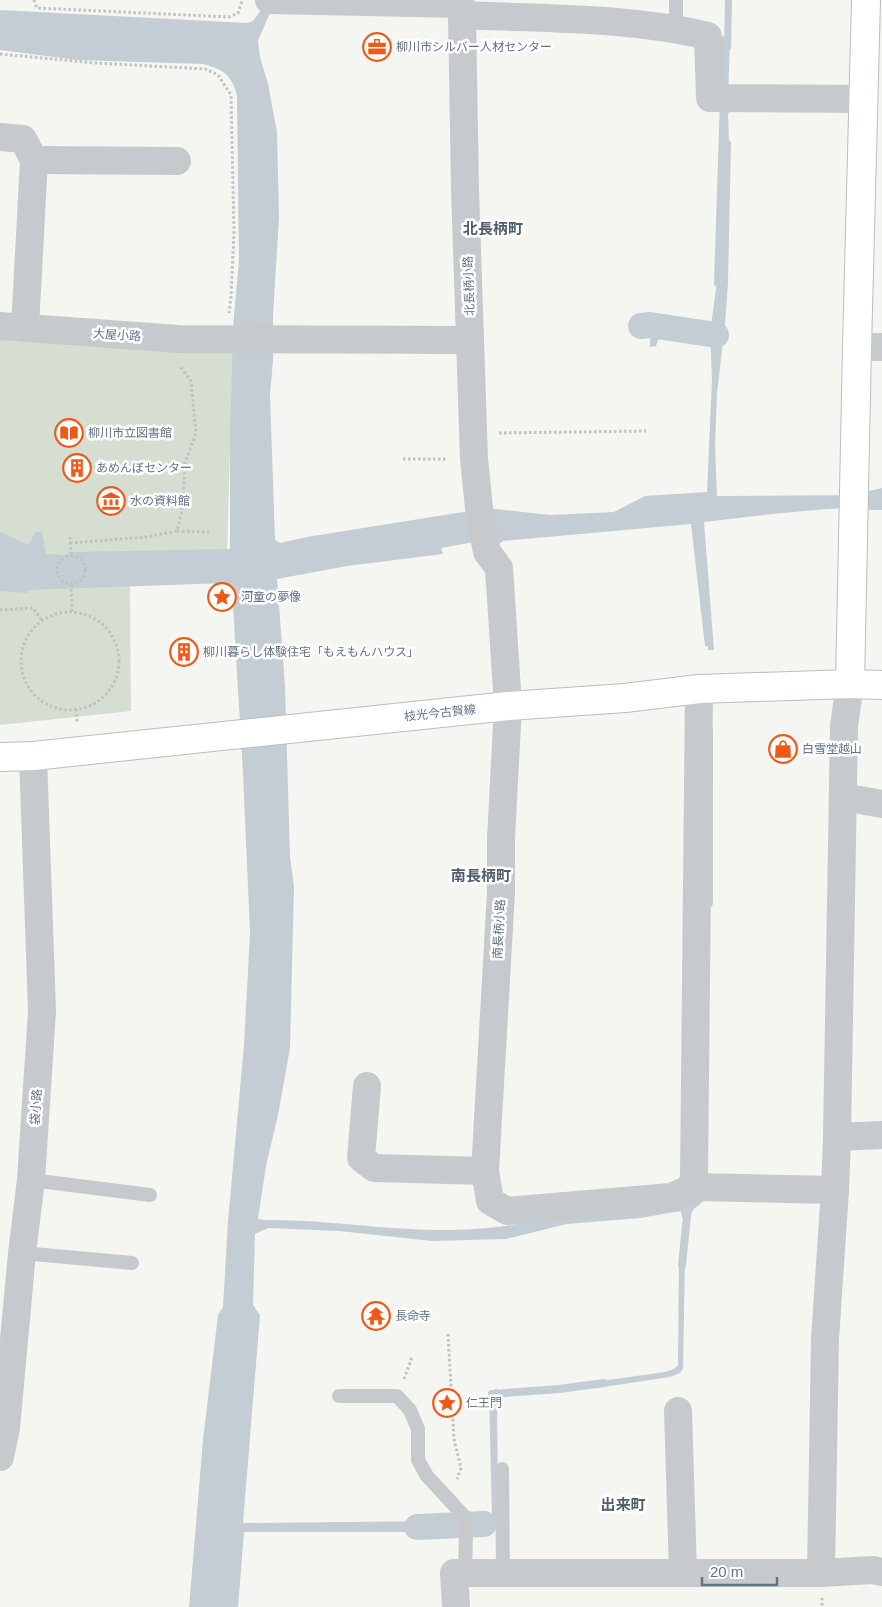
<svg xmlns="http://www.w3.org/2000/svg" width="882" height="1607" font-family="Arial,'Noto Sans JP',sans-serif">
  <rect width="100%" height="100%" fill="#f5f6f1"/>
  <polygon fill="#d6ded2" points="0,326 233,339 227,555 127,555 130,590 131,711 0,725"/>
  <g fill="#c4cdd3">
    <polygon points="725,0 732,0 731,49 724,50"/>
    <path d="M265,5L272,8L258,41L260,57L268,84L277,132L279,217L273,315V361L270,394L275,540L280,543L307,537L463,512L497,509L550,515L614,512L645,496L707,492L712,379L710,333L663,326L656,346L650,347L651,321L656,318L711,326L723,237L722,133H726L724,109L732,108L728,114L729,140L731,142L728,283L725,325L717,393L715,446L717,496L869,495V491L882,488V510H869V507C813,509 759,515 704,522L714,650H708V647L705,646L691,524L503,541L499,544L490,539L441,548L443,554L347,566L277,579L285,686L290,857L294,886L290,1048L278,1115L266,1166L258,1219L264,1220C334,1219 404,1234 475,1229C490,1228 505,1227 521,1223L707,1198L694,1209L691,1214L682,1218L681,1211L640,1218L567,1224L506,1239L432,1241L339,1231L268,1228L255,1234L253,1305L260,1315L243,1523L439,1521L452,1519L453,1530L427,1532H244L238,1607H189L203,1440L218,1315L223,1307L228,1221L244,1045L250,933L243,773L232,590L227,583L28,590L27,593L0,591V532L29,545L35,532H42L46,554L67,555L69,552L230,549V429L233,327L239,261L237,95C231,74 223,69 203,64L77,60L0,50V10L247,23L253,21Z"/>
    <polygon points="708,728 713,729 713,903 712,907 707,905"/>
    <polygon points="679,1256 685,1256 683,1369 680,1373 670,1377 597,1388 593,1382 665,1372 674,1369 678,1365"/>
    <polygon points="497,1388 498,1523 494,1527 481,1529 481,1521 492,1519 489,1394"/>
  </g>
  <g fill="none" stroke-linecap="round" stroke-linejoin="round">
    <g stroke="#c4cdd3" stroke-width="8">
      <polyline points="718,283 726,39"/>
      <polyline points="682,1265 688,1206"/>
      <polyline points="493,1398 492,1394 559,1389 604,1383"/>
    </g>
    <g stroke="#c4cdd3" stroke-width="26">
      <polyline points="641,326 650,325 716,335"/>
      <polyline points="417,1527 484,1524"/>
    </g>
    <defs>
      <g id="secondary">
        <polyline points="850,684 857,347 866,0"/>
        <polyline points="0,757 33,756 508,706 625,698 699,689 850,684 882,685"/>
      </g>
    </defs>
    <use href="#secondary" stroke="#b9bdc2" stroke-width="30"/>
    <g stroke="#c0c1c3" stroke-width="3" stroke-dasharray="2.5 2.5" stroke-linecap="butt">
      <polyline points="34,0 37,8 229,17 238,13 242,1"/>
      <polyline points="0,54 96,63 205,69 218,75 231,95 234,232 231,297 229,313"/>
      <polyline points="499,433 646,431"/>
      <polyline points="403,459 448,459"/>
      <polyline points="177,531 210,532"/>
      <polyline points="70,537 71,555"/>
      <polyline points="70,543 146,537 177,531 182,510 185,463 196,433 191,381 180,366"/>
      <circle cx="71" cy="570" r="14"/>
      <polyline points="71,584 72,612"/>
      <polyline points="0,610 33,608 42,621"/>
      <circle cx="70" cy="661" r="49"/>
      <polyline points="76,709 77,722"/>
      <polyline points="448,1334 454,1439 461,1468 457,1479"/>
      <polyline points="404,1379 412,1357"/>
      <polyline points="822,1598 822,1607"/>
    </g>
    <g stroke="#c7cacd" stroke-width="14">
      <polyline points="676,0 676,28"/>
      <polyline points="31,1180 150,1195"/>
      <polyline points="22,1253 132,1263"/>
      <polyline points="339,1396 397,1396 410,1410 418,1429 418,1460 427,1476 465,1517 466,1534 465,1572"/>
      <polyline points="502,1469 503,1572"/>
    </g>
    <g stroke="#c7cacd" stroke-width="28">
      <polyline points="269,0 460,4"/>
      <polyline points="460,0 462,15 465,189 474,459 479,508 487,552 499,568 508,706 501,838 501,893 485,1171 490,1201 507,1211 671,1197 690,1189 694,1178 699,689"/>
      <path d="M462,15C543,19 629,17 708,36L710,98L863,99"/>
      <polyline points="0,137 23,139 34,160 25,328"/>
      <polyline points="34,160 177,161"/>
      <polyline points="0,326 178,339 470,340"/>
      <polyline points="857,347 882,347"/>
      <polyline points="843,797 882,804"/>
      <polyline points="367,1086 361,1158 374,1168 485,1171"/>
      <polyline points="837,1137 882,1135"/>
      <polyline points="690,1189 695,1187 835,1190"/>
      <polyline points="678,1411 683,1572"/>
      <polyline points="0,1457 6,1428 22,1253 31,1180 42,1011 33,756"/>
      <polyline points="821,1573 825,1339 835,1190 837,1137 844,726 850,684"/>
      <polyline points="456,1607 454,1573 821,1573 873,1570 882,1572"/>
    </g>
    <use href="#secondary" stroke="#fff" stroke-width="28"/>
  </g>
  <defs>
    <symbol id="office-ring" viewBox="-11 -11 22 22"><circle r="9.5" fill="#fff" stroke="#f25815" stroke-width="1.5"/><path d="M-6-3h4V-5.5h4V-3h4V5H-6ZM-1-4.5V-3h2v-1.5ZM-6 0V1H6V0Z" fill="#f25815"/></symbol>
    <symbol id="library-ring" viewBox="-11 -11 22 22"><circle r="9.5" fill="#fff" stroke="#f25815" stroke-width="1.5"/><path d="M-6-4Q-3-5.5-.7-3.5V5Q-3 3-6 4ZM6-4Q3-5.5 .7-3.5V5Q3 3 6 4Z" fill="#f25815"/></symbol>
    <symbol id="building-ring" viewBox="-11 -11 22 22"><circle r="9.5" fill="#fff" stroke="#f25815" stroke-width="1.5"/><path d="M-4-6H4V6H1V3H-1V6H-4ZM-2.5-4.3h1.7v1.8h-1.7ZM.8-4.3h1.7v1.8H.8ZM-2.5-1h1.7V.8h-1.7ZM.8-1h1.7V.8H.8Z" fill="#f25815"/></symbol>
    <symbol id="museum-ring" viewBox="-11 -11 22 22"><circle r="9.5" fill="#fff" stroke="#f25815" stroke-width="1.5"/><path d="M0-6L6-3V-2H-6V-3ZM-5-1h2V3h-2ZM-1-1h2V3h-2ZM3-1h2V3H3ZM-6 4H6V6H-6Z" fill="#f25815"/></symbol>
    <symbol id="sight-ring" viewBox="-11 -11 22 22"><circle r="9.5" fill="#fff" stroke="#f25815" stroke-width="1.5"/><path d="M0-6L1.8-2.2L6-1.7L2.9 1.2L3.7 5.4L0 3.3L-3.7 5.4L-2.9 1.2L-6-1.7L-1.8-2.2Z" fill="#f25815"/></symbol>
    <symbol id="shop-ring" viewBox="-11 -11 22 22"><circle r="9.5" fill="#fff" stroke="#f25815" stroke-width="1.5"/><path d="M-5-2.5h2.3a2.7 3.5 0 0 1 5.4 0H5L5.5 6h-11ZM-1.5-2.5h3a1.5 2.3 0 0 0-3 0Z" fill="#f25815"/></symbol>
    <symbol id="temple-ring" viewBox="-11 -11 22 22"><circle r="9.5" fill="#fff" stroke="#f25815" stroke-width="1.5"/><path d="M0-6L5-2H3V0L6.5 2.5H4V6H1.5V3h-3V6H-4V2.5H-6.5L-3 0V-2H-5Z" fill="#f25815"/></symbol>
  </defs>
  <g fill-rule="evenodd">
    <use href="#office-ring" x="361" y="31" width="32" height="32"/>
    <use href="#library-ring" x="53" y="417" width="32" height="32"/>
    <use href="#building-ring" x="61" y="452" width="32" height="32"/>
    <use href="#museum-ring" x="95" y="485" width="32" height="32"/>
    <use href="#sight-ring" x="206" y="581" width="32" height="32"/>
    <use href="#building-ring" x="168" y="636" width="32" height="32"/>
    <use href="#shop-ring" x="767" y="733" width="32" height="32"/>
    <use href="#temple-ring" x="360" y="1300" width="32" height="32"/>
    <use href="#sight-ring" x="431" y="1387" width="32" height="32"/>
  </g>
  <g text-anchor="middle" stroke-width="5" stroke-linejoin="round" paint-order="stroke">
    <g font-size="12" fill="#627385" stroke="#fff" text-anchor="start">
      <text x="396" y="51">柳川市シルバー人材センター</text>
      <text x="88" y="437">柳川市立図書館</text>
      <text x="96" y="472">あめんぼセンター</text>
      <text x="130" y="505">水の資料館</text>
      <text x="241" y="601">河童の夢像</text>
      <text x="203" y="656">柳川暮らし体験住宅「もえもんハウス」</text>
      <text x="802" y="753">白雪堂越山</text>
      <text x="395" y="1320">長命寺</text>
      <text x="466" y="1407">仁王門</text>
    </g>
    <g font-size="12" fill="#627385" stroke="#fff">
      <text transform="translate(469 286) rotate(-92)" y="4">北長柄小路</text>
      <text transform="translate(117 335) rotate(4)" y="4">大屋小路</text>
      <text transform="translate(440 713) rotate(-6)" y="4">枝光今古賀線</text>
      <text transform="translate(499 929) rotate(-87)" y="4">南長柄小路</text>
      <text transform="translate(36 1107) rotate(-86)" y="4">袋小路</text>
    </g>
    <g font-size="15" font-weight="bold" fill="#505d6a" stroke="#fff">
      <text x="493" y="234">北長柄町</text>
      <text x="481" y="881">南長柄町</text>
      <text x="623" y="1510">出来町</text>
    </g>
  </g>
  <path d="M702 1577v8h75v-8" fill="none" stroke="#627385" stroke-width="2.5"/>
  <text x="710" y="1577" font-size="15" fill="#627385" stroke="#ffffff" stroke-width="4" paint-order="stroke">20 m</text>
</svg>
